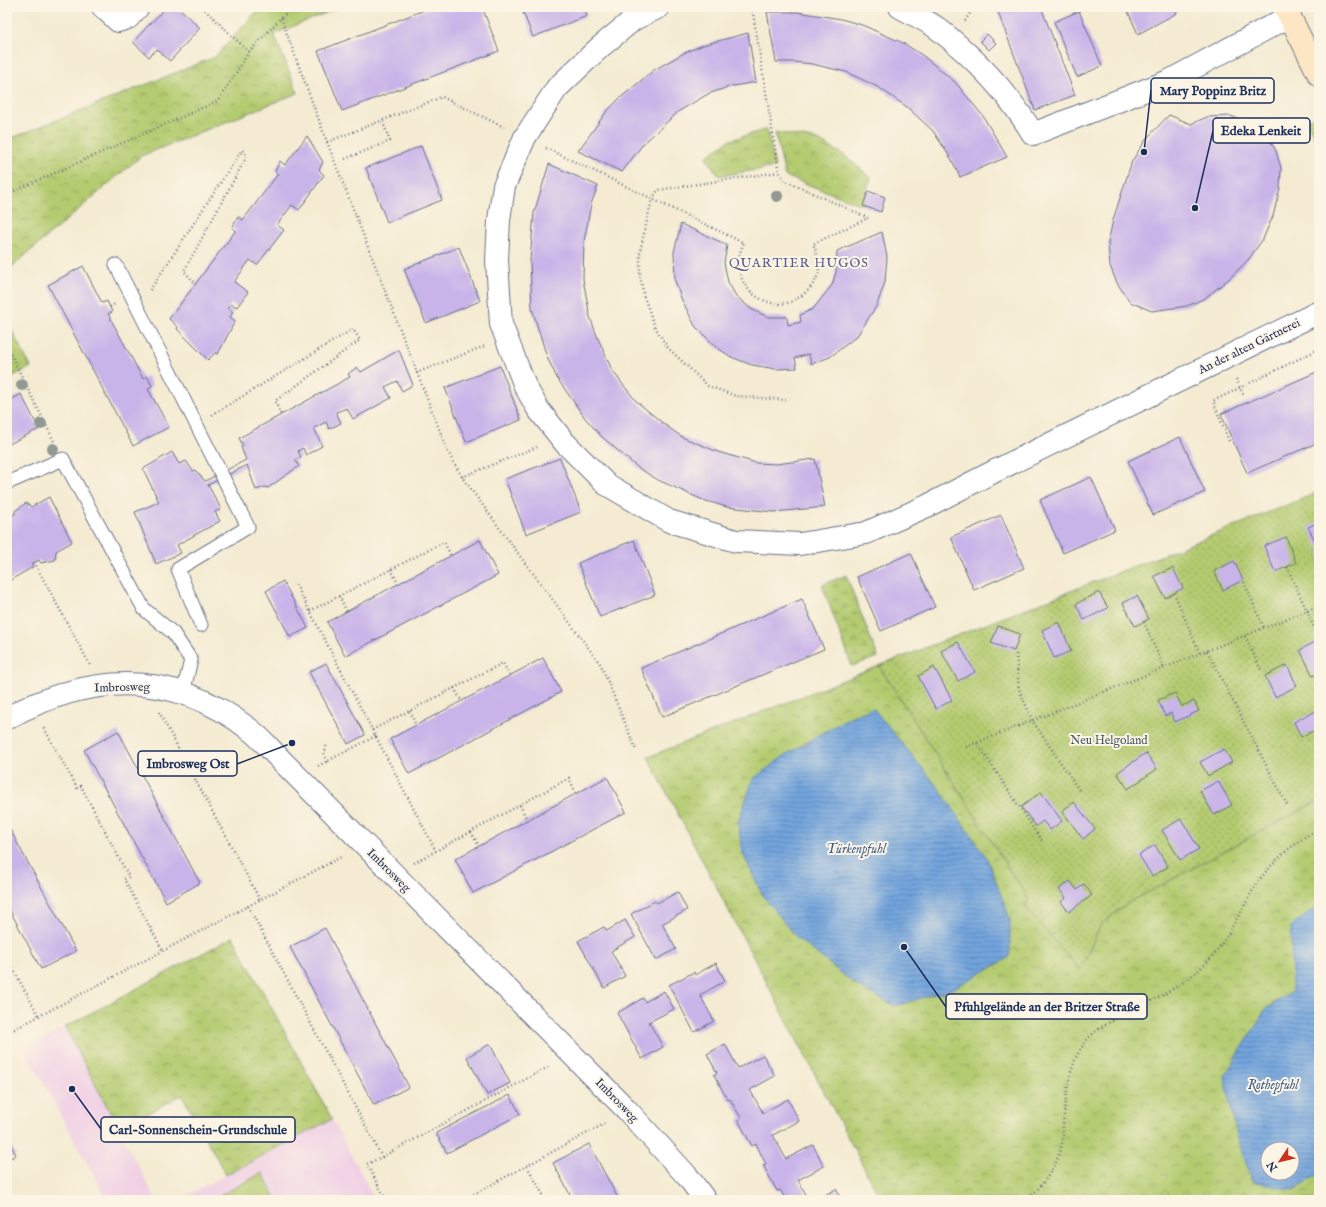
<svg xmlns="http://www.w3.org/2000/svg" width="1326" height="1207" font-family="'IM FELL English',serif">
  <defs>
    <pattern id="wetland-marsh" width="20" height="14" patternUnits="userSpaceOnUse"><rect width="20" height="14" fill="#b4cb6f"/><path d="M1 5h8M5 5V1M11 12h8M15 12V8" fill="none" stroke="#92a55e"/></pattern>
    <pattern id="park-crowns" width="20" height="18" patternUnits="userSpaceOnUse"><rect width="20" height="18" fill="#b4cb6f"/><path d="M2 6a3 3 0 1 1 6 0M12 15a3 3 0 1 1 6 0" fill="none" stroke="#92a55e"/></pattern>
    <pattern id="garden-dots" width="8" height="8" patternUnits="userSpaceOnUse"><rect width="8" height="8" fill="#b4cb6f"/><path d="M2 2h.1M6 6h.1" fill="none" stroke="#92a55e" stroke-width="1.8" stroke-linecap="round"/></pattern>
    <pattern id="water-rules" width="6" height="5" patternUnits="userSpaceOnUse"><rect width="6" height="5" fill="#72a4dd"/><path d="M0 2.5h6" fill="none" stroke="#5d86b6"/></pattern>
  </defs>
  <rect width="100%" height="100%" fill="#fcf5e5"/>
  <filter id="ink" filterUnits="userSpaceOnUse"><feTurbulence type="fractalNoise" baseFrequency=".025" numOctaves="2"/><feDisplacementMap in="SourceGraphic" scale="8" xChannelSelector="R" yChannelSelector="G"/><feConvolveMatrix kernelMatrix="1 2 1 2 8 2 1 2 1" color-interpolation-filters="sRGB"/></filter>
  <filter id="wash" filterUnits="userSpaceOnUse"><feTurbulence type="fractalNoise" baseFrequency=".012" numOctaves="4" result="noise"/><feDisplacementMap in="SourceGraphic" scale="16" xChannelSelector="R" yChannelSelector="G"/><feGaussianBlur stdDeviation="0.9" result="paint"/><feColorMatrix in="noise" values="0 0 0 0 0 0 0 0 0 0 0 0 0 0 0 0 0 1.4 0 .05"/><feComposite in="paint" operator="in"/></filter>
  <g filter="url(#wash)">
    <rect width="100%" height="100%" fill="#f4ebd2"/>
    <g fill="#f0d0e5">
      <polygon points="65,1027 156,1200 94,1200 104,1194 25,1050"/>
      <polygon points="332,1119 375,1200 178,1200 226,1175"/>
    </g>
    <g fill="#b4cb6f" stroke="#687d66">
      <polygon points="1317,116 1319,119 1319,145 1306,121"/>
      <polygon points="262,1173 277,1200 212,1200"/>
    </g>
    <polygon fill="url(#wetland-marsh)" stroke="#687d66" points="846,575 878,657 852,666 822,585"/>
    <g fill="url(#park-crowns)" stroke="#687d66" fill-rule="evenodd">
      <polygon points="261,7 341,7 274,34 298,93 141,156 7,271 7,140 215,57"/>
      <polygon points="767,129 775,167 719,176 706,157 728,141"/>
      <polygon points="775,132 818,140 844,155 871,178 862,205 785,176"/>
      <path d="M879,666L1029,900L1026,907L1080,970L1101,924L1130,902L1319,800V1200H881L648,757ZM1268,1149H1292V1173H1268Z"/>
      <polygon points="233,937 332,1119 226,1175 182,1095 119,1129 65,1027"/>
    </g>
    <g fill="url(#garden-dots)" stroke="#687d66">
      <polygon points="7,322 31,367 7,379"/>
      <polygon points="1319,492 1319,800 1130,902 1101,924 1080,970 1025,907 1029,900 879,666 1173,551"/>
    </g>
    <g fill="url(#water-rules)" stroke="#466a9e" fill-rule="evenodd">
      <polygon points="873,708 937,786 987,858 1010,919 1010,957 952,989 895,1006 860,988 798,939 763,896 742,852 738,822 753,779 787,754 850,717"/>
      <path d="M1319,905V1174L1294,1190L1252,1182L1236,1132L1225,1076L1266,1009L1292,991L1291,926ZM1268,1149H1292V1173H1268Z"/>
    </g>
    <g id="blocks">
      <g fill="#c8b4e9">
        <polygon points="166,7 178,7 200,28 170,61 157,49 149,57 133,42"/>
        <polygon points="432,7 482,7 499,51 342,111 318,51"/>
        <polygon points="521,7 584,7 587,16 533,37"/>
        <polygon points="996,7 1041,7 1075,95 1035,110"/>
        <polygon points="1126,7 1174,7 1177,13 1138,34"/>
        <polygon points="1079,11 1102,66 1077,77 1054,22"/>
        <polygon points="767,12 798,12 841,19 862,25 903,43 922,55 956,83 983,116 1007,157 960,177 952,160 933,131 907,107 878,87 846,72 812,64 794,62 776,62"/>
        <polygon points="748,33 756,82 728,87 708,94 679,111 643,144 622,172 578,151 607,111 619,99 654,70 684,53 703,45"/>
        <polygon points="987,34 996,43 989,50 980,41"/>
        <polygon points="1169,115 1191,124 1207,117 1231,116 1254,125 1269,139 1276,151 1281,168 1280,188 1273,216 1263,239 1248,260 1230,278 1205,298 1187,306 1152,311 1130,302 1117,283 1110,266 1108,243 1113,220 1132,161 1147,138"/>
        <polygon points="307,136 323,162 319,170 324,175 299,210 292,205 277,225 284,230 257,265 250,260 234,282 248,292 237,307 231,304 228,308 233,312 230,317 235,321 218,354 215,353 208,360 177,329 178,327 169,319 236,230 232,228 238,217 243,220 278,174 275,171 280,161 285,165"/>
        <polygon points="421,146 442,200 387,222 366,168"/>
        <polygon points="549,164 598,186 591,204 584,241 583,279 590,317 597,336 612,370 624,386 636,401 665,425 682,437 718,452 756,463 776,464 815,459 825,507 774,512 727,507 703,500 658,480 637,467 601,436 585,418 557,378 547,357 532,309 530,261 534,213"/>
        <polygon points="868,191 885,197 881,212 863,206"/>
        <polygon points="681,224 727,245 724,263 728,282 736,296 751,309 768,317 787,317 788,325 801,322 800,315 813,309 832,285 836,272 837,251 882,232 887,257 885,282 877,305 857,336 830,357 811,364 809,354 795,358 797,368 776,369 752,365 731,357 715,346 695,326 681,298 675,281 674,252"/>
        <polygon points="459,247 480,301 426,323 404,269"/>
        <polygon points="83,266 102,303 107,301 112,312 108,314 143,379 147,376 152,386 148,389 169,427 133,446 48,285"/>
        <polygon points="399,350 413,385 402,391 397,381 385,387 391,398 353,419 347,408 336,412 341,423 329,429 326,422 314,428 322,446 306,455 303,448 298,451 301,457 295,460 299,466 268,488 265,487 256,490 247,465 208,485 221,509 215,512 220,521 177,545 181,553 156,564 135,512 159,502 143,469 172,452 179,464 186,461 193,471 195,470 205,481 246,460 241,447 243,446 239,438 350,377 348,374 357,367 361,372"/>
        <polygon points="500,366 521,420 466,442 445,388"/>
        <polygon points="1319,371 1319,442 1247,473 1221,414"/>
        <polygon points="21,394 39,429 7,445 7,402"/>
        <polygon points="1180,437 1205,492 1153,515 1128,461"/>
        <polygon points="560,458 581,512 526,534 505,479"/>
        <polygon points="1091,477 1115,530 1063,553 1040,500"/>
        <polygon points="49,497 72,542 56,551 55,560 41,563 39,560 32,564 33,567 7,582 7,518 15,514 15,511 26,503 31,507"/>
        <polygon points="1001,515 1024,568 974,590 951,537"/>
        <polygon points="1319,522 1319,549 1308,527"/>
        <polygon points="1286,537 1296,563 1275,572 1264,546"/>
        <polygon points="480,540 498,575 345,656 327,622"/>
        <polygon points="634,540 655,595 600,617 578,563"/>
        <polygon points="911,553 935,607 881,631 857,577"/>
        <polygon points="1234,561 1243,580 1223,590 1214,571"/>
        <polygon points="1173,568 1183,588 1165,598 1154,576"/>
        <polygon points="283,581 308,628 290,637 266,591"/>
        <polygon points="1099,592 1108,608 1084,620 1076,604"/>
        <polygon points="1137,596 1149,619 1135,626 1123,603"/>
        <polygon points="802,599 824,649 662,717 641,668"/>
        <polygon points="1059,622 1071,651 1054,658 1042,630"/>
        <polygon points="998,626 1020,634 1014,651 991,643"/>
        <polygon points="1317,641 1319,644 1319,673 1313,676 1300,650"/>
        <polygon points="958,642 975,672 958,681 941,651"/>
        <polygon points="543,658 561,692 409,774 390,739"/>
        <polygon points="326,663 365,735 348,744 309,672"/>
        <polygon points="1287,665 1297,686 1275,697 1265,676"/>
        <polygon points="934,667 952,700 936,709 918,676"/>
        <polygon points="1175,693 1182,706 1194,701 1199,711 1175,722 1171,713 1165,716 1158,700"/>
        <polygon points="1316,711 1319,718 1319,728 1301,737 1294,722"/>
        <polygon points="118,731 200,883 166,902 84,750"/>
        <polygon points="1224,749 1232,762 1208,776 1200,762"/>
        <polygon points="1146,753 1157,769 1128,789 1117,773"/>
        <polygon points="607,777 626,812 473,893 455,859"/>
        <polygon points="1218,781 1232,805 1214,815 1200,791"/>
        <polygon points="1041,792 1062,821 1050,830 1043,821 1036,826 1021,807"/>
        <polygon points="1074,802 1095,829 1083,839 1062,811"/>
        <polygon points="1181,819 1199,849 1180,860 1162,830"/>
        <polygon points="7,824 76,951 41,969 7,905"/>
        <polygon points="1155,845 1168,867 1152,876 1139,855"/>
        <polygon points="1070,881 1077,890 1084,884 1092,895 1069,912 1061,902 1066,898 1059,889"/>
        <polygon points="678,892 687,910 662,924 676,949 656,960 631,914 655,901 657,903"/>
        <polygon points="625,920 635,937 611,951 625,976 604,988 578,941 604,927 607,931"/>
        <polygon points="325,928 409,1087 374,1105 290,947"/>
        <polygon points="716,963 725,981 700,995 714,1021 694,1032 669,985 694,972 695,975"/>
        <polygon points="664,991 674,1009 649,1022 663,1047 642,1059 617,1013 643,998 645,1002"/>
        <polygon points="490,1044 510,1083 487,1095 467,1057"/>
        <polygon points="725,1044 738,1068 763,1055 775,1076 750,1090 763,1113 788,1099 799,1121 773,1135 786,1159 813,1145 824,1166 798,1180 809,1200 786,1200 780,1190 777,1191 763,1165 766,1164 756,1144 752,1146 738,1120 741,1118 730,1099 728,1100 714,1075 717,1073 707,1054"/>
        <polygon points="510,1095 520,1114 447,1153 436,1133"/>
        <polygon points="7,1137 16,1155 7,1160"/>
        <polygon points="589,1144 619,1200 573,1200 553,1163"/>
        <polygon points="836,1189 842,1200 816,1200"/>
      </g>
    </g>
  </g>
  <g filter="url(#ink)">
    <use href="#blocks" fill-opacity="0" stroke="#677187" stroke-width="1"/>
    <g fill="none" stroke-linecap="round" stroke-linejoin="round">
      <defs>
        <g id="lane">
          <polyline points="116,265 248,527 178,569 201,625"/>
          <polyline points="7,483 63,459 144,609 173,633 191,660 183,693"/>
        </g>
        <g id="street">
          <polyline points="103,7 118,21 128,18 138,7"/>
          <polyline points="659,7 634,19 599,48 557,88 525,137 504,186 499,220 497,260 501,324 525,386 538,409 565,443 606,484 669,521 736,541 800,544 866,533 927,506 987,475 1319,312"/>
          <path d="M900,7C912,14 926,20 937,28C974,57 1009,94 1033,134L1169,81L1290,16"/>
          <path d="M7,718C90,673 172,669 249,729C260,737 269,748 278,757L627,1110L688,1177L705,1200"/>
        </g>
        <polyline id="secondary" points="1285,7 1319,75"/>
      </defs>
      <use href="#lane" stroke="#677187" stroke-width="15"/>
      <use href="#street" stroke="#677187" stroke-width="24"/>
      <use href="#secondary" stroke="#677187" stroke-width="24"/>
      <g stroke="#677187" stroke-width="2.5" stroke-dasharray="1 3" stroke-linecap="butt">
        <polyline points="202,7 249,52"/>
        <polyline points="752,7 779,172 784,180 868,218"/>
        <polyline points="281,18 327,142 448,452 462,477 531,571"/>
        <polyline points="965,21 974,7"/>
        <polyline points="327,142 442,97 504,127"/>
        <path d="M546,148L744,243C729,271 747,302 780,304C797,304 819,285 819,267C819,259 816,251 813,244L868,218"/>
        <polyline points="345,159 390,141 382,120"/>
        <polyline points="779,172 658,190 652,199 640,251 640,276 644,297 655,327 668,348 708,386 736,396 786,400"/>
        <polyline points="7,194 218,101 249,52 281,18 293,7"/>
        <polyline points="150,290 242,150 247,156 184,271 196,284"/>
        <polyline points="110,307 115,304"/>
        <polyline points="7,347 55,443"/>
        <polyline points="416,373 485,346"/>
        <polyline points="1236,379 1244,396"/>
        <polyline points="212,415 353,329 360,340 275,401 281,415"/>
        <polyline points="1229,441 1213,401 1319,349"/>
        <polyline points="462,477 537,447"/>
        <polyline points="34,562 90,665"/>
        <polyline points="1287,567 1319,638"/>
        <polyline points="391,569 398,584"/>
        <polyline points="533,573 601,665 636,750"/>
        <polyline points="1244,582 1264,628"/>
        <polyline points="296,585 436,851"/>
        <polyline points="1174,593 1200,654"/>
        <polyline points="339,596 347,612"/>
        <polyline points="310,611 444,542 451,556"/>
        <polyline points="1144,622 1164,668"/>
        <polyline points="1245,636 1261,670"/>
        <polyline points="1207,651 1287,805"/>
        <polyline points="1016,654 1019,689 1032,720 1079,790"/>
        <polyline points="454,688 462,702"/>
        <polyline points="410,711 416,726"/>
        <polyline points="159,712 260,900"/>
        <polyline points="44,728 77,788 81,786 129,877 124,879 163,951"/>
        <polyline points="372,730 503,663 510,676"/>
        <polyline points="977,743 1042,841"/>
        <polyline points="966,747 1319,606"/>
        <polyline points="327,762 324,753 327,744"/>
        <polyline points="318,766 376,736"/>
        <polyline points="520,805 527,820"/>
        <polyline points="471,832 479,846"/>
        <polyline points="414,863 569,778 576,794"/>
        <polyline points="248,906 382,1157 367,1164 386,1200"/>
        <polyline points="7,958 39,1016"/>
        <polyline points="7,1033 343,856"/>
        <polyline points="382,1157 550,1066"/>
        <polyline points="527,1166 546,1200"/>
        <polyline points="463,1200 606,1123"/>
        <path d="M1026,1200C1042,1187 1054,1170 1060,1151C1063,1143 1063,1133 1063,1124C1066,1096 1068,1064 1086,1041C1098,1026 1118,1018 1134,1010C1159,997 1186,984 1205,964C1226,943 1238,915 1253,890C1267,866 1293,842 1319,829"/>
      </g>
      <use href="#lane" stroke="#fff" stroke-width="13"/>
      <use href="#street" stroke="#fff" stroke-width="22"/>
      <use href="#secondary" stroke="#fce6c4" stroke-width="22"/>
    </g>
    <g fill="#929994">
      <circle cx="777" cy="196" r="6"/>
      <circle cx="22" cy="385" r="6"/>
      <circle cx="41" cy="424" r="6"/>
      <circle cx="53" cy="449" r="6"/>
    </g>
  </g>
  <g text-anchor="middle" stroke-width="4" stroke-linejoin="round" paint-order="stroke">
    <g font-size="12" fill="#1b2f5e" stroke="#fcf5e5">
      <text transform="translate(1249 346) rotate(-26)" y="4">An der alten Gärtnerei</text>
      <text transform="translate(122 687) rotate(-1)" y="4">Imbrosweg</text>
      <text transform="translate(389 870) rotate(45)" y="4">Imbrosweg</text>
      <text transform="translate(617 1100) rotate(46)" y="4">Imbrosweg</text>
    </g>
    <g font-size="12" fill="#415662" stroke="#fcf5e5">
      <text x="1109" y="744">Neu Helgoland</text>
    </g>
    <g font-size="13" letter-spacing="1" fill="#585e8f" stroke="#fcf5e5">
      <text x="799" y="267">QUARTIER HUGOS</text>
    </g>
    <g font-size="13" font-style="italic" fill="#39588a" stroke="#fcf5e5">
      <text x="856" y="853">Türkenpfuhl</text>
      <text x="1273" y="1089">Rothepfuhl</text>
    </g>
  </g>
  <path fill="none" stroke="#1b2f5e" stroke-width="1.5" d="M1144 152L1151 90M1195 208L1213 131M292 743L237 764M904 947L946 1007M72 1089L101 1129"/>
  <g fill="#1b2f5e" stroke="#fcf5e5" stroke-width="1.5">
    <circle cx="1144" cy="152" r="4"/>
    <circle cx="1195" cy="208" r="4"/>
    <circle cx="292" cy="743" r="4"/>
    <circle cx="904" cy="947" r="4"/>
    <circle cx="72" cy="1089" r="4"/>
  </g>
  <g fill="#fcf5e5" stroke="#1b2f5e" stroke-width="1.5">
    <rect x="1151" y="78" width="123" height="25" rx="4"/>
    <rect x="1213" y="118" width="97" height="25" rx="4"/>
    <rect x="138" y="751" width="99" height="25" rx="4"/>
    <rect x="946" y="994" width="201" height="25" rx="4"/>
    <rect x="101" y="1117" width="194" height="25" rx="4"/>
  </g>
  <g font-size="13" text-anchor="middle" font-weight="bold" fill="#1b2f5e">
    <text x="1213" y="95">Mary Poppinz Britz</text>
    <text x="1261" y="135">Edeka Lenkeit</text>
    <text x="188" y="768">Imbrosweg Ost</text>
    <text x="1047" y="1011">Pfuhlgelände an der Britzer Straße</text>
    <text x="198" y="1134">Carl-Sonnenschein-Grundschule</text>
  </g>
  <rect width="1326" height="1207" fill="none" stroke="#fcf5e5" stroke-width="24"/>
  <g transform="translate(1280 1161) rotate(235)"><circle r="19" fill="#fcf5e5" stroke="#a2a6af"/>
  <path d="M0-3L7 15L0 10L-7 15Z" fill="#c8321e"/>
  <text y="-6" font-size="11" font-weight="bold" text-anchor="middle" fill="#1b2f5e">N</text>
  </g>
</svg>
